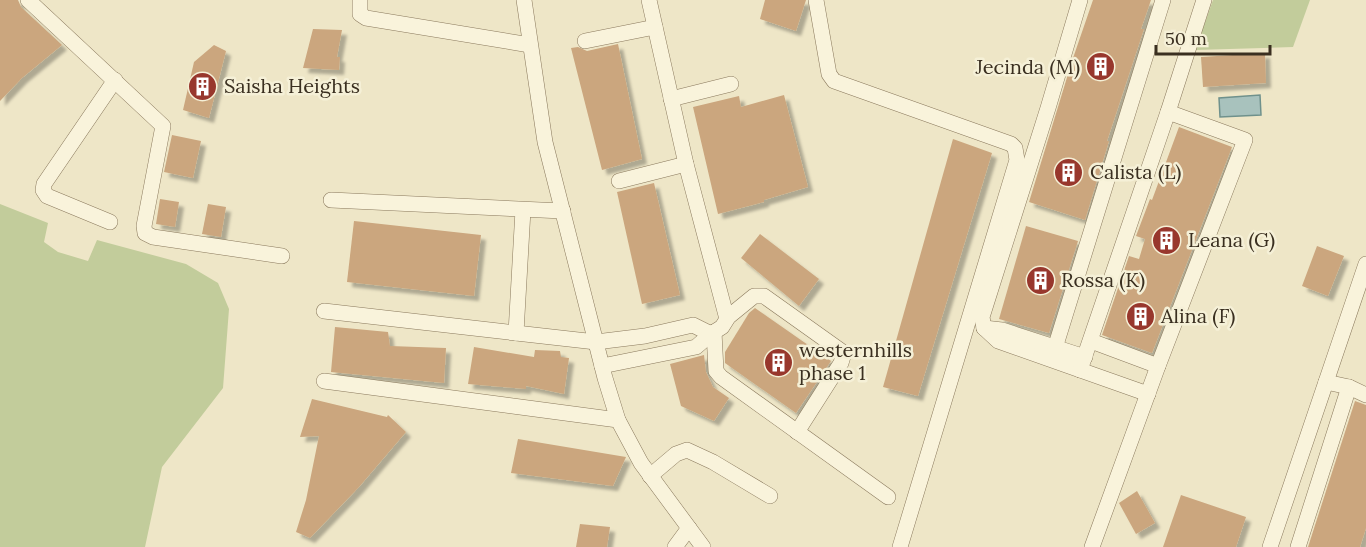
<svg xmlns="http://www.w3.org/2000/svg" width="1366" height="547" font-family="Lora,serif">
  <defs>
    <filter id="shadow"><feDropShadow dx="5" dy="5" stdDeviation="1.5" flood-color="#0004"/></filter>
  </defs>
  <rect width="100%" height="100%" fill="#eee6c7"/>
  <g fill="#c2cc9b">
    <polygon points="1213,0 1310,0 1293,47 1195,50"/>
    <polygon points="0,204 48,223 44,242 58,252 88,261 97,240 186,264 218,283 229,309 223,388 162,467 145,547 0,547"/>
  </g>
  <polygon fill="#a8c2bd" stroke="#6f918c" stroke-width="1.5" points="1260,95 1261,115 1220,117 1219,98"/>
  <g fill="#cba67e" filter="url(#shadow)">
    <polygon points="0,0 18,0 21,7 62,45 22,78 0,101"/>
    <polygon points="765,0 806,0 796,31 760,19"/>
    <polygon points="1093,0 1151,0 1141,29 1144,29 1107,141 1109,141 1085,220 1029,202 1072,61"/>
    <polygon points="313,29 342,30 337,57 340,57 339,70 303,68"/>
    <polygon points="618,44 642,159 602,170 571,48 578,47 587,51"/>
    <polygon points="214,45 226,51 209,118 183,110 194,62"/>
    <polygon points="1265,53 1266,83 1203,87 1201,57"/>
    <polygon points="784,95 808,187 764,200 764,202 718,214 693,107 739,96 741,107"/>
    <polygon points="1179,127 1232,147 1152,353 1102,335 1129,256 1139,259 1145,239 1136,236 1150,199 1152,200"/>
    <polygon points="172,135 201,141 193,178 164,172"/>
    <polygon points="953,139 992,153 918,396 883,387"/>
    <polygon points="654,183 680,295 642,304 617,192"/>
    <polygon points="160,199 179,202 175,227 156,224"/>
    <polygon points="208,204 226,207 221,237 202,234"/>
    <polygon points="354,221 481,235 474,296 347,282"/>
    <polygon points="1026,226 1078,241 1049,333 999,319"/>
    <polygon points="760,234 819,279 799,306 741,258"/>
    <polygon points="1317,246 1344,256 1328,296 1302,286"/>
    <polygon points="755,308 831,361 796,413 725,363 725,352 749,313"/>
    <polygon points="335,327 388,332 390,346 446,348 444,383 331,372"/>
    <polygon points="474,347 534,357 535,350 560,351 561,357 569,358 564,394 526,386 526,389 468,384"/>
    <polygon points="704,355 706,372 713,387 729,398 714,421 681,406 670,364"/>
    <polygon points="312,399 387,417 388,415 406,432 359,487 310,538 296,532 306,500 319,436 300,437"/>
    <polygon points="1355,401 1366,405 1366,528 1360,547 1308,547"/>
    <polygon points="518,439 626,457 613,486 511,473"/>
    <polygon points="1137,491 1155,523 1136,534 1119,503"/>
    <polygon points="1181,495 1246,517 1236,547 1163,547"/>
    <polygon points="580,524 610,527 607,547 576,547"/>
  </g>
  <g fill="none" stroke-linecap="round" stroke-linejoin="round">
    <defs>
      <g id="minor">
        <polyline points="28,0 163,126 144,226 145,233 153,237 282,256"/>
        <polyline points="360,0 360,14 366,18 530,45"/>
        <polyline points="524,0 545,142 605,378 618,420 641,463 703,547"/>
        <polyline points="816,0 829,74 834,81 1011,144 1015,148 1017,160 900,547"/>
        <polyline points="1080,0 1048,108 982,317 984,328 998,341 1148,394"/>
        <polyline points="585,41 655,27"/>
        <polyline points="671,99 731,84"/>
        <polyline points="1168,112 1204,0"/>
        <polyline points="619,181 686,164"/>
        <polyline points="331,200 563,211"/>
        <polyline points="110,222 47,196 43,190 44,184 115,80"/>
        <polyline points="324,311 516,333 523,210"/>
        <polyline points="727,318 754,296 764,296 844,353 841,363 797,432"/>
        <polyline points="984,328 1002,330 1085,357"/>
        <polyline points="714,332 716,371 721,377 888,497"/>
        <polyline points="516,333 596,342 645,336 693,325 711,334"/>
        <polyline points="1091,341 1158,366"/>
        <polyline points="1055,348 1163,0"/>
        <polyline points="602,366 696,347 711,334 722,327 727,319 686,164 649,0"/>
        <polyline points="1080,370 1168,112 1245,140 1158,366 1092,547"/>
        <polyline points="324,381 618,420"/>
        <polyline points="1326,382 1349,387 1366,395"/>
        <polyline points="650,476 676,454 687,450 713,462 770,496"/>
        <polyline points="675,547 689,528"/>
        <polyline points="1270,547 1366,264"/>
        <polyline points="1298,547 1349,387"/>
      </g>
    </defs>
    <use href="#minor" stroke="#8a795d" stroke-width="16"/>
    <use href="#minor" stroke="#f9f3db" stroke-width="15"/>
  </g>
  <defs>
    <symbol id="building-disc" viewBox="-11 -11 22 22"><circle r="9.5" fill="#98372d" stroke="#f5f0d7"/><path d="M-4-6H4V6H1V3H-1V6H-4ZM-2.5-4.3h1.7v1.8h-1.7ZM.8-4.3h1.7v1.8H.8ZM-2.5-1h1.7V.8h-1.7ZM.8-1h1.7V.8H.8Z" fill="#fff"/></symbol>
  </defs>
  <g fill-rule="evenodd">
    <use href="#building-disc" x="1084" y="50" width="33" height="33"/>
    <use href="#building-disc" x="186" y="70" width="33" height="33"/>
    <use href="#building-disc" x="1052" y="156" width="33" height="33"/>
    <use href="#building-disc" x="1150" y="224" width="33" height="33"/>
    <use href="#building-disc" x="1024" y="264" width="33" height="33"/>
    <use href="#building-disc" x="1124" y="300" width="33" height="33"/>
    <use href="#building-disc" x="762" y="346" width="33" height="33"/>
  </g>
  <g text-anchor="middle" stroke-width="5" stroke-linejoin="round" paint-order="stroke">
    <g font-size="20" fill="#3a2f20" stroke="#f5f0d7" text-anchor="start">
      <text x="1080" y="74" text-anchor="end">Jecinda (M)</text>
      <text x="224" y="93">Saisha Heights</text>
      <text x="1090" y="179">Calista (L)</text>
      <text x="1188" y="247">Leana (G)</text>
      <text x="1061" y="287">Rossa (K)</text>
      <text x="1161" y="323">Alina (F)</text>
      <text x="799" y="357">westernhills<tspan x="799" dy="23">phase 1</tspan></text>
    </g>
  </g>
  <path d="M1156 45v9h114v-9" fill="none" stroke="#3a2f20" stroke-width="3"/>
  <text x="1165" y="45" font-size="18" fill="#3a2f20" stroke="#f5f0d7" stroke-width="4.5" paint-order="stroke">50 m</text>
</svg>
